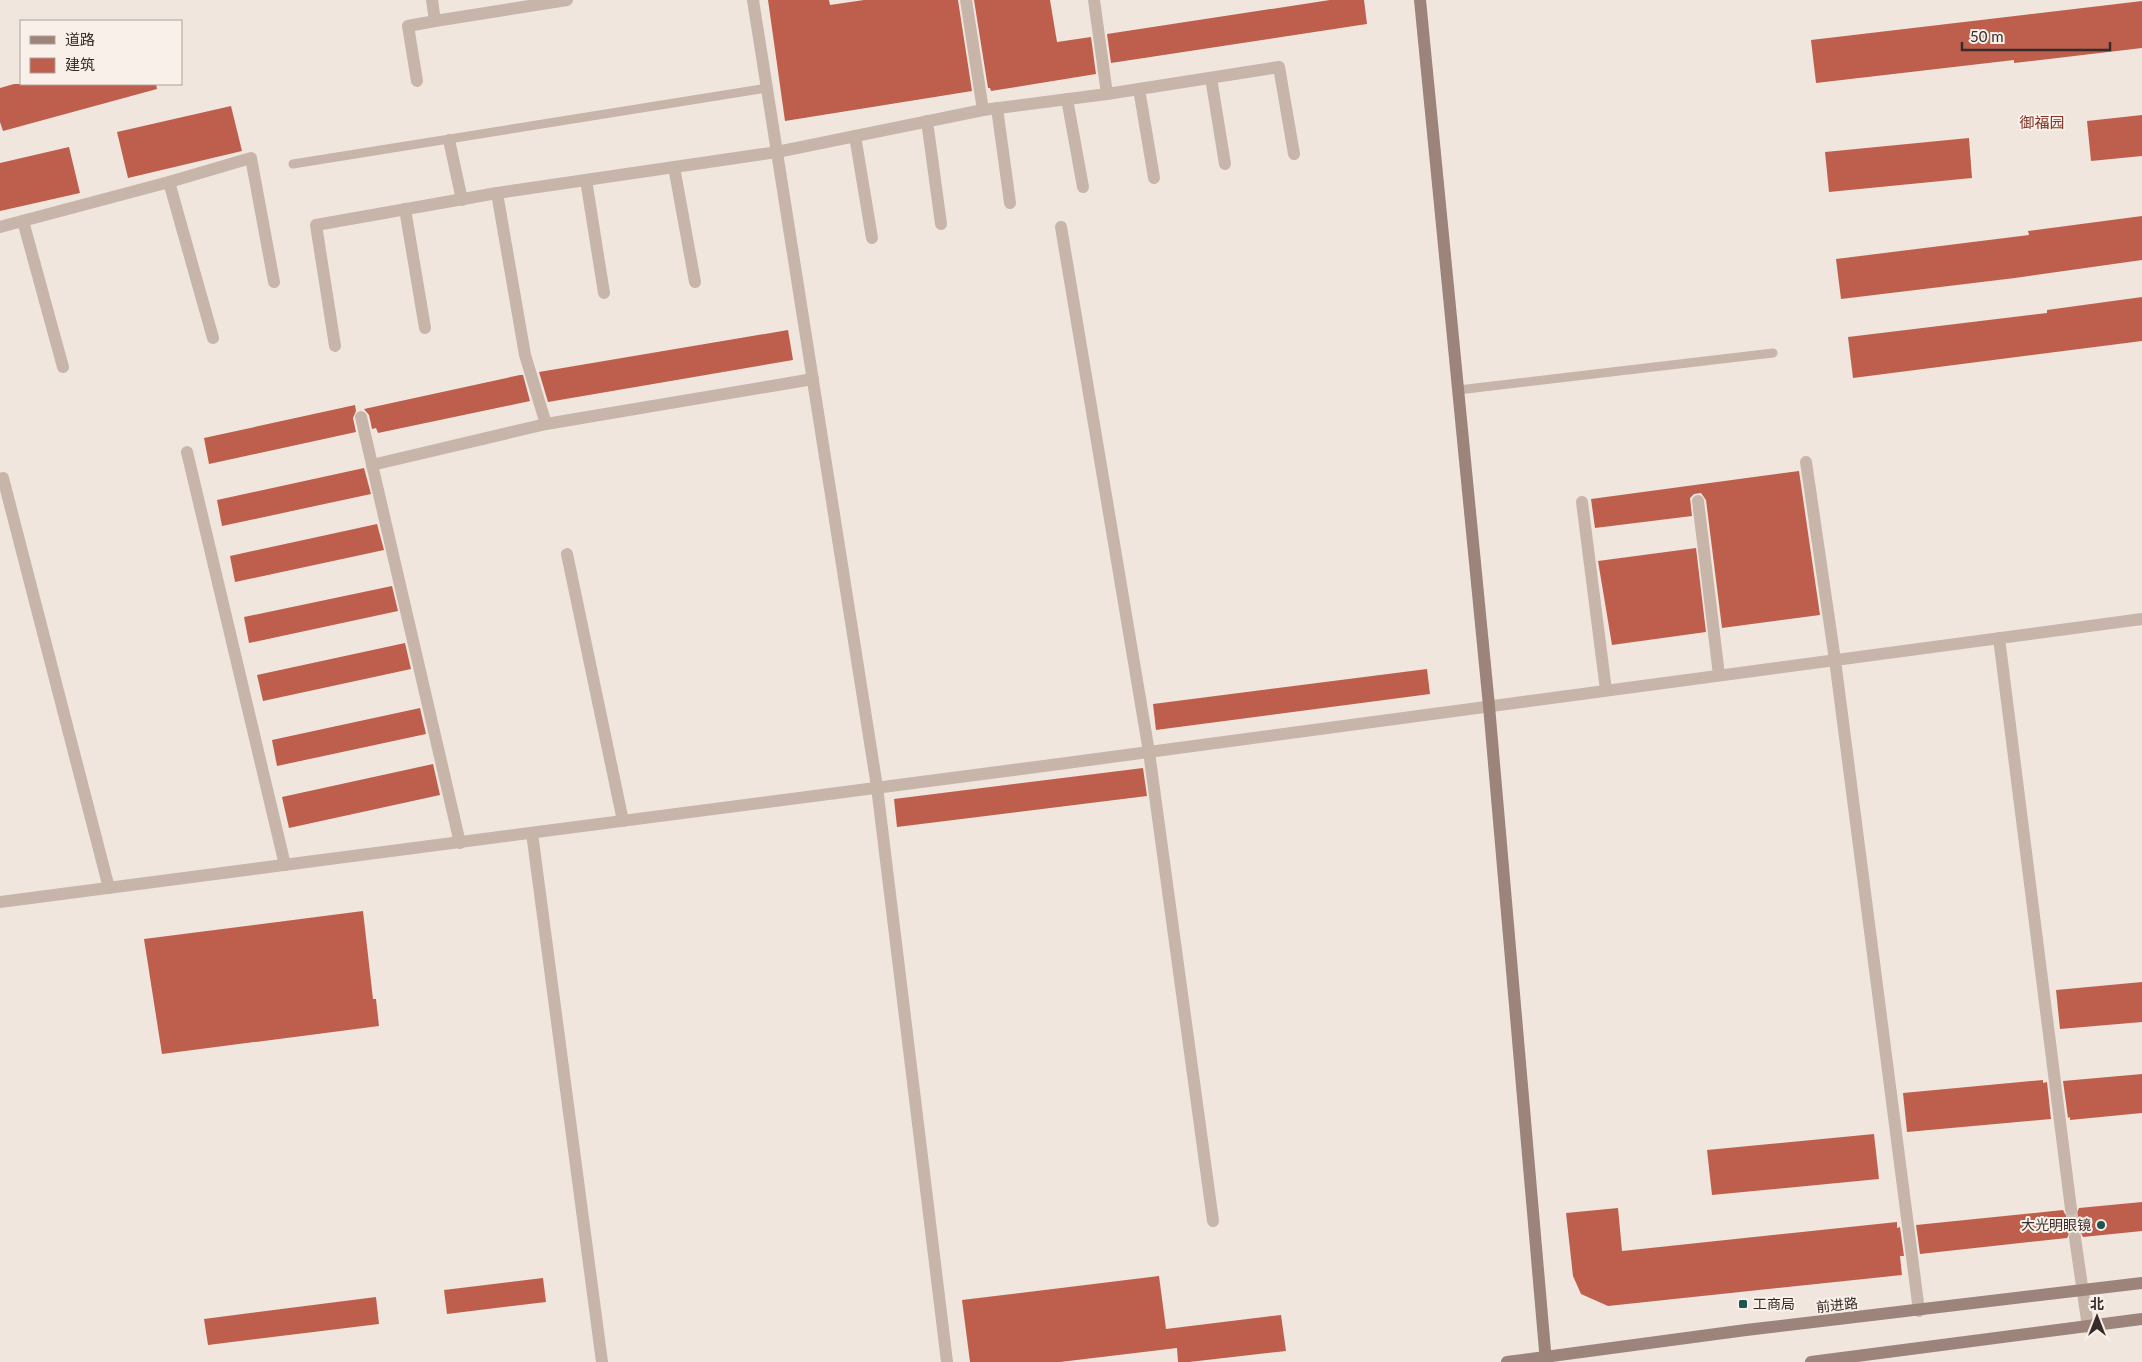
<svg xmlns="http://www.w3.org/2000/svg" width="2142" height="1362" font-family="Lato,'Noto Sans SC',sans-serif">
  <rect width="100%" height="100%" fill="#f1e6dd"/>
  <g fill="#be5f4e">
    <polygon points="768,0 829,0 830,5 864,0 958,0 972,91 785,121"/>
    <polygon points="974,0 1050,0 1057,42 1091,37 1096,74 991,91 990,88 988,88"/>
    <polygon points="1330,0 1364,0 1367,24 1111,63 1107,34"/>
    <polygon points="2142,1 2142,48 2014,63 2014,60 1816,83 1811,40"/>
    <polygon points="14,84 156,84 157,89 3,131 0,122 0,88"/>
    <polygon points="231,106 242,151 128,178 117,132"/>
    <polygon points="2142,115 2142,156 2091,161 2087,121"/>
    <polygon points="1969,138 1972,178 1829,192 1825,152"/>
    <polygon points="69,147 80,193 0,211 0,163"/>
    <polygon points="2142,216 2142,260 2015,278 1841,299 1836,259 2029,235 2028,231"/>
    <polygon points="2142,297 2142,341 1853,378 1848,337 2047,313 2047,310"/>
    <polygon points="788,330 793,360 548,402 539,372"/>
    <polygon points="520,375 523,375 530,401 378,433 376,428 372,429 369,415 364,409"/>
    <polygon points="355,405 356,411 353,418 356,432 209,464 204,438"/>
    <polygon points="364,468 371,494 222,526 217,500"/>
    <polygon points="1799,471 1820,615 1722,628 1706,500 1701,493 1694,494 1690,498 1692,516 1595,528 1591,499"/>
    <polygon points="377,524 384,550 235,582 230,556"/>
    <polygon points="1696,548 1706,632 1612,645 1598,561"/>
    <polygon points="392,586 398,611 249,643 244,617"/>
    <polygon points="405,643 411,669 263,701 257,675"/>
    <polygon points="1427,669 1430,694 1156,730 1153,704"/>
    <polygon points="420,708 426,734 277,766 272,740"/>
    <polygon points="433,764 440,795 289,828 282,797"/>
    <polygon points="1143,768 1147,796 897,827 894,799"/>
    <polygon points="363,911 373,999 376,999 379,1026 162,1054 144,939"/>
    <polygon points="2142,982 2142,1022 2060,1029 2056,990"/>
    <polygon points="2142,1074 2142,1113 2070,1120 2070,1117 2068,1118 2063,1081"/>
    <polygon points="2043,1080 2043,1083 2047,1082 2051,1119 1907,1132 1903,1093"/>
    <polygon points="1874,1134 1879,1179 1712,1195 1707,1150"/>
    <polygon points="2142,1202 2142,1231 2083,1237 2081,1233 2074,1230 2070,1232 2067,1238 1920,1254 1916,1225 2063,1210 2065,1214 2072,1217 2076,1215 2079,1208"/>
    <polygon points="1618,1208 1622,1251 1897,1222 1897,1228 1900,1227 1904,1256 1900,1256 1902,1275 1608,1306 1581,1294 1573,1276 1566,1213"/>
    <polygon points="1159,1276 1166,1329 1281,1315 1286,1351 1189,1362 1178,1362 1177,1348 1060,1362 970,1362 962,1300"/>
    <polygon points="543,1278 546,1302 447,1314 444,1290"/>
    <polygon points="376,1297 379,1324 208,1345 204,1319"/>
  </g>
  <g fill="none" stroke-linecap="round" stroke-linejoin="round">
    <polyline stroke="#ccc1b9" stroke-width="12" stroke-dasharray="12 6" stroke-linecap="butt" points="2071,1209 2075,1238"/>
    <g stroke="#c8b5aa" stroke-width="9">
      <polyline points="293,164 767,88"/>
      <polyline points="1458,390 1773,353"/>
    </g>
    <g stroke="#c8b5aa" stroke-width="12">
      <polyline points="753,0 877,787 947,1362"/>
      <polyline points="966,0 983,110"/>
      <polyline points="1094,0 1107,94"/>
      <polyline points="435,21 567,0"/>
      <polyline points="1211,78 1225,164"/>
      <polyline points="417,81 408,26 435,21 432,0"/>
      <polyline points="1139,89 1154,178"/>
      <polyline points="1067,99 1083,187"/>
      <polyline points="997,108 1010,203"/>
      <polyline points="927,121 941,224"/>
      <polyline points="855,136 872,238"/>
      <polyline points="449,140 462,200"/>
      <polyline points="674,167 695,282"/>
      <polyline points="586,180 604,293"/>
      <polyline points="169,182 213,338"/>
      <polyline points="497,193 525,355 546,424"/>
      <polyline points="405,209 425,328"/>
      <polyline points="23,221 63,367"/>
      <polyline points="0,227 169,182 251,158 274,282"/>
      <polyline points="1061,227 1149,752 1213,1221"/>
      <polyline points="335,346 316,225 497,193 777,152 983,110 1107,94 1279,67 1294,154"/>
      <polyline points="361,417 460,843"/>
      <polyline points="187,452 285,865"/>
      <polyline points="1806,462 1835,660 1919,1311"/>
      <polyline points="372,465 546,424 813,379"/>
      <polyline points="3,478 109,888"/>
      <polyline points="1698,501 1719,675"/>
      <polyline points="1582,502 1606,690"/>
      <polyline points="567,554 623,821"/>
      <polyline points="1999,638 2071,1209"/>
      <polyline points="532,833 602,1362"/>
      <polyline points="0,902 1059,764 2142,619"/>
      <polyline points="2075,1238 2088,1327"/>
    </g>
    <g stroke="#9c847b" stroke-width="12">
      <polyline points="1420,0 1489,706 1546,1362"/>
      <polyline points="1507,1362 1746,1330 2142,1283"/>
      <polyline points="1811,1362 2142,1319"/>
    </g>
  </g>
  <g fill="#215553" stroke="#f9f0e9" stroke-width="2">
    <circle cx="2101" cy="1225" r="5"/>
    <rect x="1738" y="1299" width="10" height="10" rx="2.5"/>
  </g>
  <g text-anchor="middle" stroke-width="4" stroke-linejoin="round" paint-order="stroke">
    <g font-size="14" fill="#362c29" stroke="#f9f0e9" text-anchor="end">
      <text x="2091" y="1230">大光明眼镜</text>
      <text x="1753" y="1309" text-anchor="start">工商局</text>
    </g>
    <g font-size="14" fill="#362c29" stroke="#f9f0e9">
      <text transform="translate(1837 1305) rotate(-6)" y="5">前进路</text>
    </g>
    <g font-size="15" fill="#803427" stroke="#f9f0e9">
      <text x="2042" y="128">御福园</text>
    </g>
  </g>
  <rect x="20" y="20" width="162" height="65" fill="#f9f0e9" stroke="#aba29c"/>
  <rect x="30" y="36" width="25" height="8" fill="#9c847b" stroke="#aba29c"/>
  <text x="65" y="45" font-size="15" fill="#362c29">道路</text>
  <rect x="30" y="58" width="25" height="15" fill="#be5f4e" stroke="#aba29c"/>
  <text x="65" y="70" font-size="15" fill="#362c29">建筑</text>
  <g transform="translate(2097 1317)" stroke="#f9f0e9" stroke-width="4" paint-order="stroke">
  <path d="M0-4L9 19L0 12L-9 19Z" fill="#362c29"/>
  <text y="-8" font-size="14" font-weight="bold" text-anchor="middle" fill="#362c29">北</text>
  </g>
  <path d="M1962 42v8h148v-8" fill="none" stroke="#362c29" stroke-width="2.5"/>
  <text x="1970" y="42" font-size="15" fill="#362c29" stroke="#f9f0e9" stroke-width="4" paint-order="stroke">50 m</text>
</svg>
